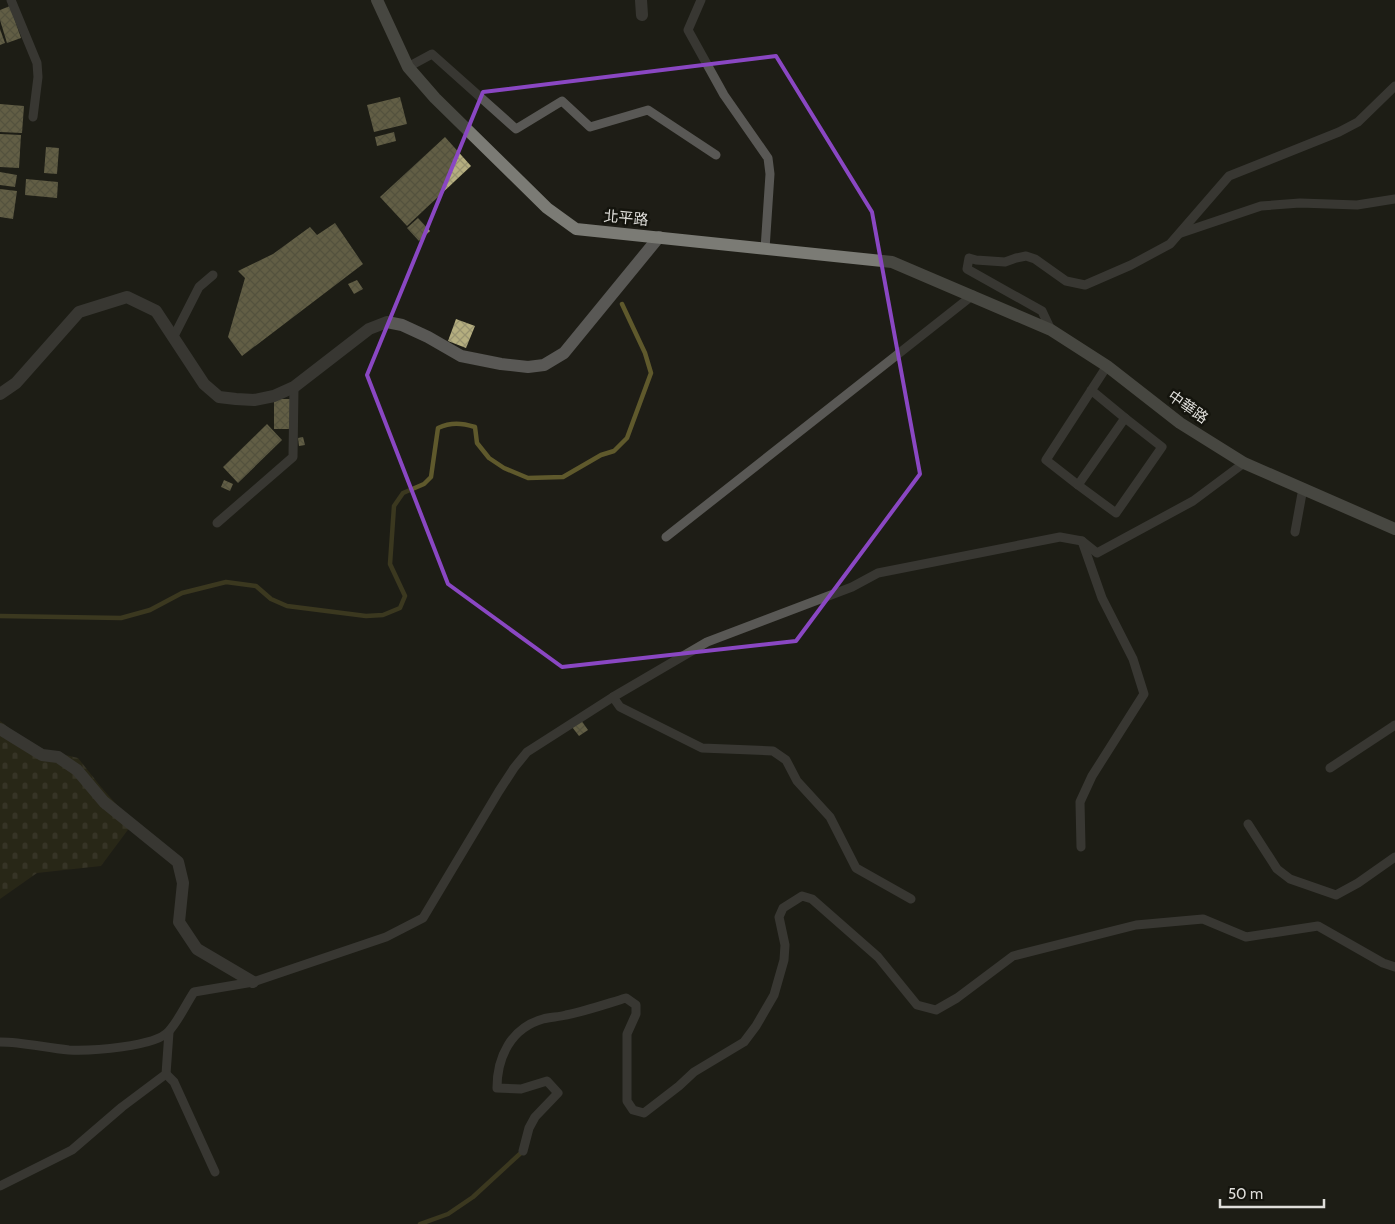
<svg xmlns="http://www.w3.org/2000/svg" width="1395" height="1224" font-family="Cabin,'Noto Sans TC',sans-serif">
  <defs>
    <pattern id="cemetery-stones" width="16" height="16" patternUnits="userSpaceOnUse" patternTransform="scale(1.25)"><rect width="16" height="16" fill="#373319"/><path d="M2 7V4a2 2 0 0 1 4 0v3zM10 15v-3a2 2 0 0 1 4 0v3z" fill="#54503a"/></pattern>
    <pattern id="building-cross-hatch" width="8" height="8" patternUnits="userSpaceOnUse" patternTransform="scale(1.25)"><rect width="8" height="8" fill="#b5ae7f"/><path d="M0 0l8 8M0 8l8-8" fill="none" stroke="#989370"/></pattern>
  </defs>
  <rect width="100%" height="100%" fill="#1e1d16"/>
  <polygon fill="url(#cemetery-stones)" points="0,721 18,735 45,750 78,758 101,787 133,823 101,866 37,873 0,899"/>
  <g fill="none" stroke-linecap="round" stroke-linejoin="round">
    <g stroke="#5f592c" stroke-width="4.5">
      <path d="M0,616L121,618L150,610L182,593L226,582L256,586L271,599L287,606L366,616L383,615L400,608L405,596L390,564L394,506L403,493L424,484L431,477L438,428C451,422 462,423 475,427L477,443L489,458L504,468L528,478L563,477L601,455L614,451L627,438L651,373L645,353L622,304"/>
      <polyline points="420,1224 448,1214 473,1197 523,1151"/>
    </g>
  </g>
  <g fill="url(#building-cross-hatch)">
    <polygon points="10,6 21,38 7,43 0,20 0,10"/>
    <polygon points="0,29 5,43 0,45"/>
    <polygon points="400,97 407,124 374,132 367,105"/>
    <polygon points="0,104 24,106 22,133 0,132"/>
    <polygon points="394,132 396,141 377,146 375,137"/>
    <polygon points="0,134 21,135 19,168 0,167"/>
    <polygon points="445,137 471,166 407,226 380,197"/>
    <polygon points="46,147 59,148 57,174 44,173"/>
    <polygon points="0,172 17,175 15,187 0,185"/>
    <polygon points="26,179 58,182 57,198 25,195"/>
    <polygon points="0,189 17,191 13,219 0,217"/>
    <polygon points="418,218 430,231 419,241 407,228"/>
    <polygon points="335,223 363,264 242,356 228,337 245,278 238,271 273,254 310,227 317,235"/>
    <polygon points="357,280 363,289 354,294 348,284"/>
    <polygon points="456,319 475,326 466,348 448,341"/>
    <rect x="274" y="399" width="16" height="30"/>
    <polygon points="267,424 282,440 238,483 223,467"/>
    <polygon points="303,437 305,445 299,446 298,438"/>
    <polygon points="224,480 233,484 230,491 221,487"/>
    <polygon points="581,720 588,730 579,736 572,727"/>
  </g>
  <g fill="none" stroke-linecap="round" stroke-linejoin="round">
    <g stroke="#595855" stroke-width="9">
      <polyline points="11,0 37,63 38,77 33,117"/>
      <polyline points="701,0 688,30 724,95 768,158 770,174 765,249"/>
      <polyline points="408,67 432,54 516,129 562,101 590,127 648,110 716,155"/>
      <polyline points="1181,233 1261,206 1300,203 1357,205 1395,199"/>
      <polyline points="1051,330 1042,311 967,269 969,258 976,260 1005,262 1016,258 1026,256 1035,259 1066,281 1085,285 1131,265 1170,244 1229,176 1339,132 1358,122 1395,86"/>
      <polyline points="173,338 199,287 213,275"/>
      <polyline points="1091,390 1125,418 1078,485 1046,460 1107,366"/>
      <polyline points="1078,485 1116,513 1162,447 1125,418"/>
      <polyline points="217,523 293,457 294,387"/>
      <polyline points="1295,532 1303,488"/>
      <polyline points="666,537 973,295"/>
      <polyline points="613,697 620,707 702,748 773,751 786,760 797,781 830,817 856,868 911,899"/>
      <polyline points="1330,768 1395,725"/>
      <polyline points="1248,824 1277,869 1290,879 1336,895 1358,883 1395,857"/>
      <polyline points="1081,847 1080,802 1092,776 1144,694 1133,659 1102,598 1082,541"/>
      <path d="M0,1042C23,1042 46,1048 69,1050C90,1051 156,1047 169,1031C179,1020 186,1004 194,992L253,982L386,937L423,918L499,791L514,768L527,752L613,697L707,642L852,587L878,573L1060,537L1082,541L1097,553L1193,501L1244,463"/>
      <polyline points="166,1074 174,1082 215,1172"/>
      <path d="M523,1151L529,1128L535,1117L558,1093L547,1081L521,1089L497,1088C497,1057 511,1028 543,1019C550,1017 559,1017 566,1015C586,1011 606,1004 626,998L636,1005V1014L627,1034V1101L633,1110L644,1113L679,1086L694,1072L744,1042L756,1026L774,995L784,960L785,945L779,917L783,908L802,896L812,899L878,957L917,1005L936,1010L957,998L1013,956L1136,925L1203,919L1246,937L1318,926L1383,963L1395,967"/>
      <polyline points="0,1186 72,1150 122,1107 166,1074 169,1032"/>
    </g>
    <g stroke="#595855" stroke-width="12">
      <polyline points="641,0 642,15"/>
      <polyline points="0,394 16,383 79,312 127,297 156,311 204,384 219,397 236,399 254,400 274,396 294,387 369,329 387,322 402,325 428,337 461,356 501,364 528,367 544,365 564,353 659,237"/>
      <polyline points="0,729 42,755 58,757 77,770 104,802 178,862 183,883 179,922 197,949 253,982"/>
    </g>
    <polyline stroke="#7b7b75" stroke-width="12" points="377,0 408,67 435,98 547,208 576,229 892,262 1051,330 1107,366 1180,423 1244,463 1395,529"/>
  </g>
  <path d="M0 0H1395V1224H0ZM776,56L872,212L920,474L796,641L562,667L448,584L367,375L483,92Z" fill="#1e1d16" fill-opacity=".55" fill-rule="evenodd"/>
  <path fill="none" stroke="#8a47c3" stroke-width="4" stroke-linejoin="round" d="M776,56L872,212L920,474L796,641L562,667L448,584L367,375L483,92Z"/>
  <g text-anchor="middle" stroke-width="5" stroke-linejoin="round" paint-order="stroke">
    <g font-size="15" fill="#dfdeda" stroke="#14140d">
      <text transform="translate(626 218) rotate(5)" y="5">北平路</text>
      <text transform="translate(1188 407) rotate(35)" y="5">中華路</text>
    </g>
  </g>
  <path d="M1220 1199v8h104v-8" fill="none" stroke="#dfdeda" stroke-width="2.5"/>
  <text x="1228" y="1199" font-size="15" fill="#dfdeda" stroke="#14140d" stroke-width="4" paint-order="stroke">50 m</text>
</svg>
